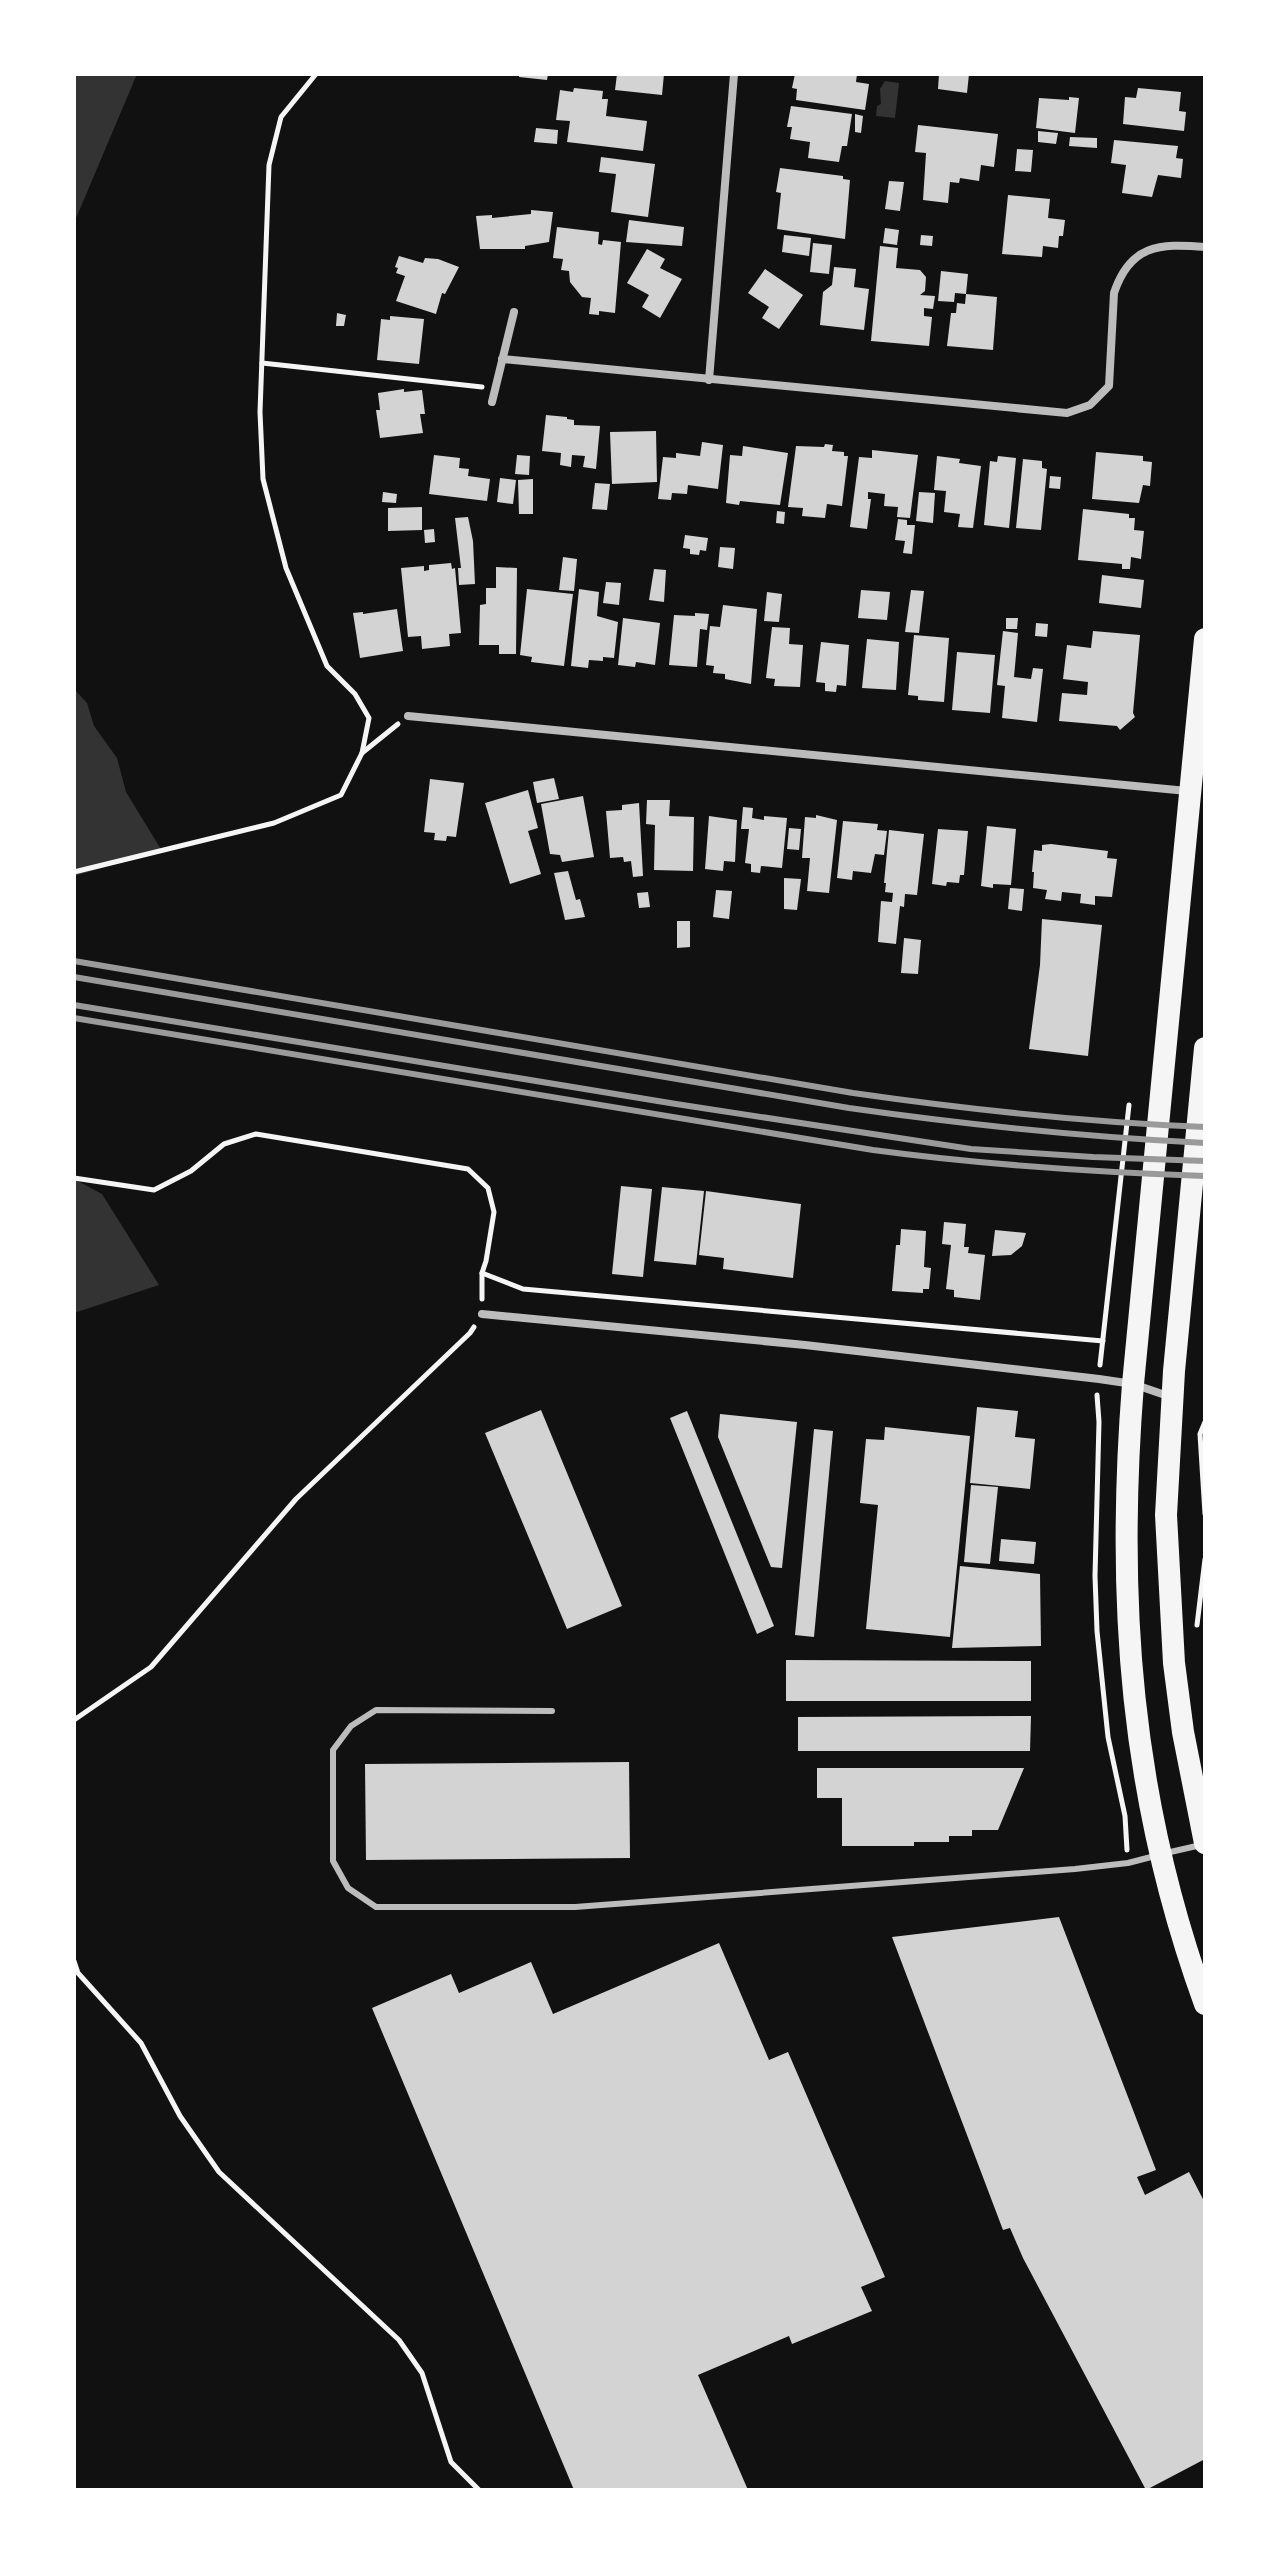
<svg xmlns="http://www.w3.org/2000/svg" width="1279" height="2564" font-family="'Nunito Sans',sans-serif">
  <rect width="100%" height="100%" fill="#111"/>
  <g fill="#333">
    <polygon points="74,74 137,74 74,223"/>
    <polygon points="885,81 899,83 895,118 876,116 877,106 881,104 880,89"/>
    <polygon points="74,689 87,703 94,726 117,758 126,792 162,851 74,876"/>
    <polygon points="74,1179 102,1194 159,1285 74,1313"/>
  </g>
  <g fill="#d3d3d3">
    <polygon points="519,74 548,74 547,80 519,77"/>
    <polygon points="617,74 664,74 662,95 615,90"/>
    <polygon points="795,74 857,74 856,82 869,84 865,110 796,100 797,89 792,88"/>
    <polygon points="939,74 969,74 967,93 938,89"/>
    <polygon points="574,88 603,91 602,99 608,99 606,116 647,121 643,151 567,142 570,121 556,120 560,90 573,92"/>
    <polygon points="1138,88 1181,92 1179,111 1186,112 1184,131 1123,124 1125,97 1136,98"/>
    <polygon points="1069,97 1079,98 1075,133 1036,128 1039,98 1069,100"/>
    <polygon points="791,106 852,114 847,146 842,146 839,162 808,158 810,142 790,139 792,127 787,127"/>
    <polygon points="855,114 863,116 861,133 855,132"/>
    <polygon points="918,125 998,134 994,167 981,165 979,181 960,178 959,183 950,182 948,203 923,200 926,153 915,152"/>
    <polygon points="536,128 558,130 557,144 534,142"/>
    <polygon points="1038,131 1058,133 1056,144 1038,142"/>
    <polygon points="1070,137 1097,138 1097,148 1069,146"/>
    <polygon points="1114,140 1178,146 1176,158 1183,159 1181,178 1158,175 1152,197 1122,193 1126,165 1111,163"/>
    <polygon points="1017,149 1033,150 1031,172 1015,171"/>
    <polygon points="601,157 655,164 648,217 611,212 616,174 599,172"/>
    <polygon points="780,168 843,176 843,179 850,180 845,239 777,229 781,193 776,192"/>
    <polygon points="889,181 904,182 900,211 885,209"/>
    <polygon points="1008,195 1050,199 1048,218 1065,220 1063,236 1059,236 1058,248 1043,246 1042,257 1002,254"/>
    <polygon points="531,210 553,212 549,242 525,246 525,249 480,249 476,216 492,215 492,218 531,214"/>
    <polygon points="629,220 684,227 682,246 626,242"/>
    <polygon points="557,227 599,232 598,244 602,245 603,240 621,242 615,313 599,311 599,315 589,314 591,298 582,297 570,282 569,271 561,270 563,259 553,258"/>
    <polygon points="885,228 899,230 897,245 883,243"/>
    <polygon points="784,235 811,238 809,256 782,252"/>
    <polygon points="921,235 933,236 932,246 920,245"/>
    <polygon points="813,243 832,245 829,274 810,272"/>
    <polygon points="880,246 898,248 896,268 920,270 926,277 925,291 920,295 935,296 933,309 924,308 924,316 932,317 929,346 871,341"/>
    <polygon points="647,249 665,259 660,268 682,279 660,318 642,307 649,295 627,283"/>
    <polygon points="399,256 423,263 425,258 438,259 459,267 445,294 442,293 436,314 396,301 405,276 396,273 398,268 395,267"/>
    <polygon points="834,267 856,269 854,287 869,289 864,330 820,325 823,292 832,285"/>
    <polygon points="765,269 803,295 779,329 762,318 769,307 748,293"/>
    <polygon points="941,271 968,274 966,294 955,293 954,302 938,301"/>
    <polygon points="966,294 997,297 993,350 947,346 951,313 956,313 957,303 965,304"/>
    <polygon points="337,313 346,315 344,326 336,326"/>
    <polygon points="390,316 424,319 419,364 377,360 381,319 390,320"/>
    <polygon points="404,389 404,392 422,390 425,414 420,414 423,433 380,438 376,410 380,410 378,393"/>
    <polygon points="546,415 567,417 567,419 574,420 574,425 600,426 596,469 583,467 585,456 572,455 571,467 560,465 561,453 542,451"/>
    <polygon points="656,431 657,482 612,484 610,432"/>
    <polygon points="702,442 723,445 718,489 688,485 687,494 672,493 671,500 658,499 663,457 676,458 676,453 700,456"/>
    <polygon points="825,444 833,445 832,451 844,452 844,456 848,456 842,506 827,504 825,518 802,516 803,508 788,507 796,446 824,447"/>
    <polygon points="743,446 788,453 780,505 740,501 739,505 726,503 730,455 742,456"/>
    <polygon points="872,450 918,455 910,518 897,517 898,507 884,506 885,494 868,492 868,499 871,499 867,529 850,527 859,457 872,458"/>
    <polygon points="1096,452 1143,456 1143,461 1152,462 1150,486 1143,485 1139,503 1092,499"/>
    <polygon points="434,455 460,458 459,468 469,469 468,476 490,479 487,501 429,494"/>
    <polygon points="517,455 530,456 529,475 515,474"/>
    <polygon points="937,456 960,459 959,463 981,466 973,528 958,527 960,514 944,512 946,491 934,490"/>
    <polygon points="998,456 1016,458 1009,528 984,525 990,461 997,462"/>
    <polygon points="1023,459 1042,461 1042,468 1047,469 1041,530 1016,528"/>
    <polygon points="1050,476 1061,477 1060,489 1049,488"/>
    <polygon points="500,478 516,480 513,504 497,502"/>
    <polygon points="533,479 533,514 519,514 518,480"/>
    <polygon points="595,483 610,484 607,510 592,509"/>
    <polygon points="383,492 397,494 396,503 382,502"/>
    <polygon points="919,492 935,493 933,523 916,521"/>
    <polygon points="422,507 422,530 388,531 388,508"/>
    <polygon points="1083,509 1129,514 1129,518 1135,518 1134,530 1144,531 1141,559 1131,557 1130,569 1122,569 1122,564 1078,560"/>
    <polygon points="777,511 785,512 784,524 776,523"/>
    <polygon points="468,517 473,541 475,584 459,585 458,568 461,568 455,518"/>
    <polygon points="898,519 907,520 907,525 915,525 912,554 903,553 905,541 895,540"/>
    <polygon points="434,529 435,542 425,543 424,530"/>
    <polygon points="685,535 708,538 706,551 700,550 699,555 690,554 690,549 683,548"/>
    <polygon points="720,547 735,548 733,569 718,567"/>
    <polygon points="563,557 577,559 574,591 559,590"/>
    <polygon points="451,563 452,569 455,568 461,633 449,634 450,646 422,649 421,636 408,637 401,568 424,566 424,571 429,570 429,565"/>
    <polygon points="496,567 517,568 516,654 499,654 499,645 479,645 480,605 486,604 486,588 496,588"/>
    <polygon points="654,569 666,570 664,602 649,600"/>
    <polygon points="1102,575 1144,580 1141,608 1099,603"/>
    <polygon points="606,582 621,583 619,605 603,603"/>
    <polygon points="527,589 573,594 564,666 531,662 532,657 520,655"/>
    <polygon points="579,589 599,592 597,616 618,622 614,658 603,657 603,661 589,660 588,668 571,666"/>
    <polygon points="861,590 890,592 887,620 858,618"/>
    <polygon points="911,590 924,591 919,633 905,632"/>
    <polygon points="767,592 782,594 779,622 764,621"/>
    <polygon points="723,605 757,609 751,684 725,679 725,674 713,673 714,666 706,665 710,626 720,627"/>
    <polygon points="397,609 403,651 360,658 353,613 363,612 363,614"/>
    <polygon points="695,613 709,614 707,630 700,629 697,667 669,665 674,615 695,616"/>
    <polygon points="623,618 660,623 655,665 636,662 635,667 618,665"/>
    <polygon points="1006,618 1018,618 1017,629 1006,629"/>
    <polygon points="1036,623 1048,624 1047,637 1035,636"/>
    <polygon points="772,627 790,628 789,644 803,645 800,687 774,686 775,679 766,678"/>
    <polygon points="1003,631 1018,633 1014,677 1031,679 1033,668 1043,669 1037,722 1002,718 1005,686 997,685"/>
    <polygon points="1093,631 1140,635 1133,713 1135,717 1120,730 1117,726 1059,721 1062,693 1087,695 1088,682 1063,679 1067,645 1091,648"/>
    <polygon points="914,635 949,638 944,702 918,700 918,696 908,695"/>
    <polygon points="867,639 899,642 896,690 862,688"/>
    <polygon points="821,642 849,645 846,686 837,685 836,692 825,691 825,683 816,682"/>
    <polygon points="957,652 995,655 990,713 952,710"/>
    <polygon points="554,778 559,799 537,803 533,782"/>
    <polygon points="430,779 464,783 456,837 447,836 446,841 434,840 435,833 424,832"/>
    <polygon points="528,790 538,828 528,831 541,874 510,884 485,803"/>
    <polygon points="583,796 594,857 562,862 560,855 550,854 541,804"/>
    <polygon points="647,800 670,800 669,816 694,817 693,871 654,870 655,825 646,824"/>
    <polygon points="639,803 643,876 633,877 631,861 624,862 623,857 610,858 606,811 622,810 622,805"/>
    <polygon points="743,807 753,808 752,818 764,820 764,816 787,818 782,868 761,866 760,873 751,872 751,864 745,863 749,829 741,829"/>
    <polygon points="816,815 837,820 829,893 807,891 810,858 802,858 805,817 816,818"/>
    <polygon points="709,816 737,820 735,862 724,861 723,871 705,869"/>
    <polygon points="843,821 878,824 877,830 887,831 884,855 875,854 871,873 853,871 852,880 837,878"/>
    <polygon points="987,826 1016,829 1011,885 993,884 993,888 981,886"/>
    <polygon points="789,828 801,829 799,850 787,849"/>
    <polygon points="938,829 968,831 964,875 960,875 959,883 947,882 946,886 932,884"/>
    <polygon points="889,830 924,834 917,895 905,894 904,907 900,906 896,944 878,942 881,901 892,902 893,893 885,892 886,883 884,883"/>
    <polygon points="1051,844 1108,851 1107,858 1117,859 1112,897 1095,896 1095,905 1080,903 1081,894 1062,892 1061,901 1045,899 1047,890 1033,888 1034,872 1032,872 1034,850 1042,851 1042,845"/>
    <polygon points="568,871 576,900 580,899 585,917 565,920 554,873"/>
    <polygon points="784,878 801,879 797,910 784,909"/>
    <polygon points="1010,888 1024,889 1022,911 1008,909"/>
    <polygon points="716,890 732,891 729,919 713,917"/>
    <polygon points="648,892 650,907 639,908 637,893"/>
    <polygon points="1042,919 1102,925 1088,1056 1029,1049 1040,965"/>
    <polygon points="677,921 690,921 690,947 677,948"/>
    <polygon points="904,938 921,940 918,974 901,973"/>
    <polygon points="621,1186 652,1189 643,1277 612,1274"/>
    <polygon points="662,1187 704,1191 696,1265 654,1261"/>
    <polygon points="706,1191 801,1204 793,1278 723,1269 724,1258 699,1255"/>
    <polygon points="944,1222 966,1224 964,1247 969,1247 968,1253 985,1255 980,1300 954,1297 954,1290 946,1289 951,1245 942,1244"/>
    <polygon points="901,1229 926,1231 924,1267 931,1268 929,1289 923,1289 923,1293 892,1291 896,1245 900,1245"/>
    <polygon points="995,1230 1026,1233 1022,1246 1011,1255 992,1256"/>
    <polygon points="977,1407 1018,1411 1015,1437 1035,1439 1030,1489 970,1483"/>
    <polygon points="541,1410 622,1606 567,1629 485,1433"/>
    <polygon points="687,1411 774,1626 757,1634 670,1418"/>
    <polygon points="720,1414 797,1422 782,1568 771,1567 718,1437"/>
    <polygon points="885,1427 970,1436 950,1637 866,1629 878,1505 860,1503 866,1439 884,1440"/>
    <polygon points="814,1429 833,1431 814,1637 795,1635"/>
    <polygon points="971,1485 998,1487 990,1564 964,1562"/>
    <polygon points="1001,1539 1036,1542 1034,1564 999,1561"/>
    <polygon points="960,1566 1040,1574 1041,1646 952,1648"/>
    <polygon points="786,1660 1031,1661 1031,1701 786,1701"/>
    <polygon points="1031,1716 1030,1751 798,1751 798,1717"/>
    <polygon points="629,1762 630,1858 366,1860 365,1764"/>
    <polygon points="817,1768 1024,1768 998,1830 972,1830 972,1836 949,1836 949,1842 914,1842 914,1846 842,1846 842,1798 817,1798"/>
    <polygon points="1059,1917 1156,2170 1137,2177 1145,2195 1189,2172 1205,2203 1205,2459 1146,2490 1023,2258 1010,2228 1003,2230 892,1937"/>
    <polygon points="719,1943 769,2060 788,2052 885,2277 861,2287 872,2311 792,2344 789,2336 698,2375 748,2490 574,2490 372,2008 451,1974 459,1993 531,1962 553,2014"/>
  </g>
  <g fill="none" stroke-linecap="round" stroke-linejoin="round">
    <g stroke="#f5f5f5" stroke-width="5">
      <polyline points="262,363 482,387"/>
      <polyline points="362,753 398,724"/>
      <polyline points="74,872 274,823 341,795 362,753 369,718 355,694 327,666 286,568 263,479 260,412 269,165 281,117 316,74"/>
      <polyline points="74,1178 154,1190 191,1171 224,1144 256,1134 468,1169 488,1188 494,1212 486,1261 482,1273 482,1299"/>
      <polyline points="482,1273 523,1289 1103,1341"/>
      <polyline points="1100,1365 1129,1105"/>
      <polyline points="1097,1395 1099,1422 1095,1576 1097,1631 1108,1737 1125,1816 1127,1850"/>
      <polyline points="1205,1422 1200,1434 1205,1514"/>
      <polyline points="1197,1625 1205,1559"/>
      <polyline points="74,1720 151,1667 296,1499 470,1333 474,1327"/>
      <polyline points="74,1961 78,1973 141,2043 180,2116 219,2172 399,2340 422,2373 451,2462 479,2490"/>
    </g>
    <g stroke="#bcbcbc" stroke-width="6">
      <polyline points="552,1711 376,1710 351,1726 333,1750 333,1861 348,1888 376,1907 575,1907 1075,1869 1128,1863 1155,1856"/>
      <polyline points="1166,1853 1201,1845"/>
    </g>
    <g stroke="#bcbcbc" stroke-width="8">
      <path d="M502,359L1067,413L1090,405L1109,386L1114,293C1130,245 1159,243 1205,247"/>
      <polyline points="709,380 734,74"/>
      <polyline points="492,402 514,312"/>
      <polyline points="408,716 1187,791"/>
      <polyline points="482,1314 805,1345 1099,1379 1133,1384 1171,1397"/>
    </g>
    <g stroke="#f5f5f5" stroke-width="22">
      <path d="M1205,639L1133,1384C1116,1600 1130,1798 1205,2004"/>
      <polyline points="1205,1048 1174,1371 1166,1515 1174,1663 1183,1732 1205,1843"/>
    </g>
    <g stroke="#9a9a9a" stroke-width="6">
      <path d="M74,961L853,1093C971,1110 1085,1122 1205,1127"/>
      <path d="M74,977L849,1108C968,1125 1085,1137 1205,1143"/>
      <polyline points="74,1005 676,1104 971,1149 1093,1157 1205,1161"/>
      <path d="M74,1018L873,1150C984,1165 1093,1172 1205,1176"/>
    </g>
  </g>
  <rect width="1279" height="2564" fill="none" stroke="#ffffff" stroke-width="152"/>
</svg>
